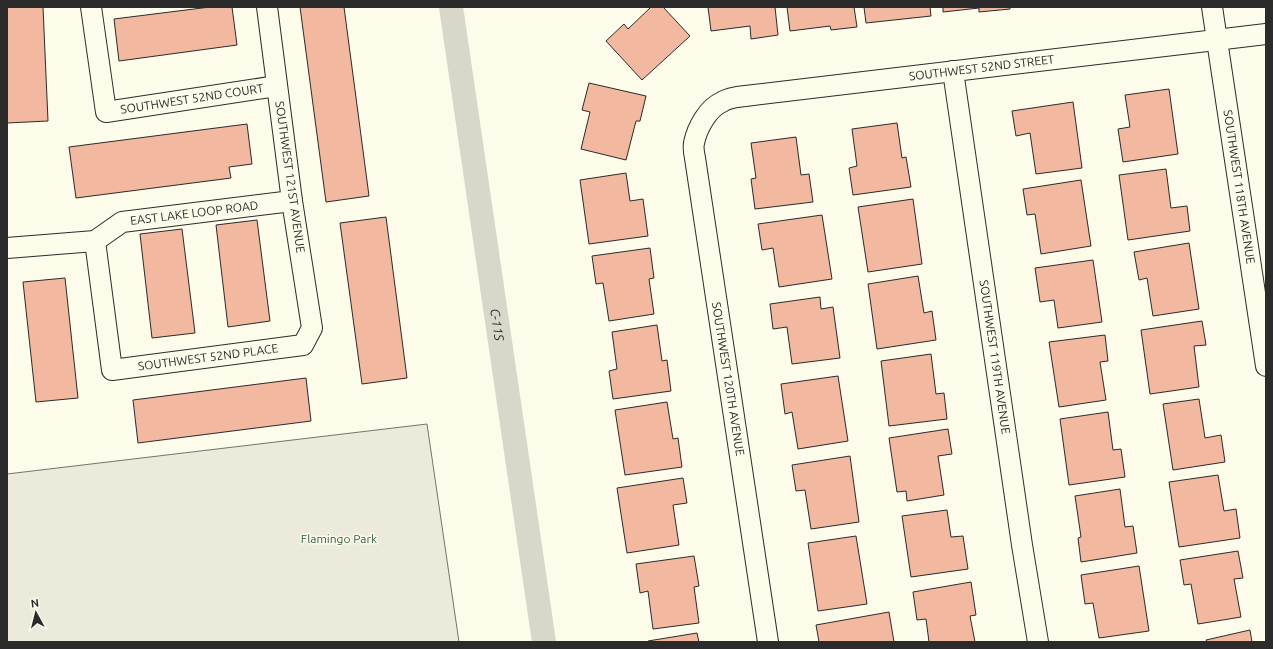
<svg xmlns="http://www.w3.org/2000/svg" width="1273" height="649" font-family="Ubuntu,sans-serif">
  <rect width="100%" height="100%" fill="#fdfbea"/>
  <polygon fill="#ecebdb" stroke="#74746e" points="427,424 459,642 7,642 7,474"/>
  <g fill="none" stroke-linecap="round" stroke-linejoin="round">
    <path stroke="#d8d7c9" stroke-width="24" id="s1" d="M451,7L544,642"/>
  </g>
  <g fill="#f2b8a0" stroke="#2b2b2b">
    <polygon points="7,7 43,7 48,121 7,123"/>
    <polygon points="210,7 232,7 237,45 119,61 114,19"/>
    <polygon points="300,7 344,7 369,196 326,202"/>
    <polygon points="651,7 663,7 690,36 642,80 606,41 624,24 628,29"/>
    <polygon points="708,7 775,7 778,35 751,39 750,26 711,31"/>
    <polygon points="787,7 854,7 857,27 831,30 830,26 790,31"/>
    <polygon points="864,7 930,7 931,16 866,23"/>
    <polygon points="943,7 1010,7 1010,9 979,12 979,8 943,12"/>
    <polygon points="589,83 646,96 640,121 636,121 626,160 581,149 590,112 582,110"/>
    <polygon points="1169,89 1178,154 1123,162 1118,129 1130,127 1125,95"/>
    <polygon points="1073,102 1082,168 1036,174 1030,133 1016,136 1012,111"/>
    <polygon points="897,123 902,158 906,157 911,187 853,195 849,168 857,166 852,129"/>
    <polygon points="247,124 252,164 229,167 231,178 76,198 69,147"/>
    <polygon points="796,137 801,175 809,174 813,202 755,209 751,179 756,178 751,143"/>
    <polygon points="1166,169 1171,208 1187,206 1190,231 1128,240 1119,175"/>
    <polygon points="626,173 630,201 643,199 648,236 589,244 580,180"/>
    <polygon points="1081,180 1091,246 1041,254 1035,214 1027,215 1023,189"/>
    <polygon points="913,199 922,264 868,272 858,207"/>
    <polygon points="822,215 832,279 779,287 773,248 762,250 758,224"/>
    <polygon points="386,217 407,378 362,384 340,223"/>
    <polygon points="257,220 270,321 228,327 216,225"/>
    <polygon points="182,229 195,333 152,338 140,234"/>
    <polygon points="1189,243 1199,309 1153,316 1147,278 1139,280 1134,252"/>
    <polygon points="650,248 654,278 649,279 654,314 609,321 603,283 596,284 592,256"/>
    <polygon points="1093,260 1102,322 1058,328 1054,300 1040,302 1035,268"/>
    <polygon points="918,276 924,313 932,311 936,340 877,349 868,284"/>
    <polygon points="65,278 78,398 36,402 23,282"/>
    <polygon points="820,297 821,309 833,307 840,358 792,364 787,327 773,329 770,304"/>
    <polygon points="1202,321 1206,345 1194,346 1199,387 1150,394 1141,330"/>
    <polygon points="657,325 662,361 667,360 671,391 613,399 609,371 617,369 612,332"/>
    <polygon points="1105,335 1108,361 1100,362 1106,400 1059,407 1049,342"/>
    <polygon points="931,354 936,394 944,393 947,419 889,426 881,361"/>
    <polygon points="838,376 848,441 798,449 792,412 785,414 781,384"/>
    <polygon points="306,378 311,421 138,443 133,400"/>
    <polygon points="1199,399 1205,438 1221,435 1225,462 1173,470 1163,404"/>
    <polygon points="667,402 673,439 678,438 682,467 625,475 615,410"/>
    <polygon points="1108,412 1113,450 1121,449 1125,477 1069,485 1060,419"/>
    <polygon points="948,429 952,454 938,456 944,495 907,501 906,491 897,492 889,438"/>
    <polygon points="850,456 859,522 811,529 805,490 796,491 792,465"/>
    <polygon points="1218,475 1224,511 1236,509 1240,538 1179,547 1169,482"/>
    <polygon points="683,478 687,503 673,505 679,545 627,553 617,488"/>
    <polygon points="1120,489 1125,527 1133,526 1137,553 1081,562 1078,538 1081,537 1075,496"/>
    <polygon points="947,510 951,537 963,536 968,569 911,577 902,516"/>
    <polygon points="856,536 867,604 818,611 808,543"/>
    <polygon points="1238,551 1243,578 1234,579 1241,617 1198,624 1191,584 1184,585 1180,560"/>
    <polygon points="694,556 699,586 694,587 699,623 653,629 648,591 640,593 636,564"/>
    <polygon points="1139,566 1149,631 1099,638 1093,603 1085,604 1081,575"/>
    <polygon points="971,582 976,615 970,616 975,642 929,642 926,619 917,620 913,592"/>
    <polygon points="889,612 894,642 819,642 816,625"/>
    <polygon points="1250,630 1252,642 1207,642 1206,640"/>
    <polygon points="697,633 699,642 649,642 648,641"/>
  </g>
  <g fill="none" stroke-linecap="round" stroke-linejoin="round">
    <defs>
      <g id="minor">
        <path id="s2" d="M91,7L106,112L277,86"/>
        <path id="s3" d="M1212,7L1266,366"/>
        <path id="s4" d="M953,71L1022,545L1038,642"/>
        <path id="s5" d="M95,241L112,370L303,345L312,328L292,201L267,7"/>
        <path id="s6" d="M7,248L95,241L122,222L292,201"/>
        <path id="s7" d="M768,642L695,158C694,153 693,147 694,143C697,128 708,108 722,102C726,99 732,98 737,97L1266,34"/>
      </g>
    </defs>
    <use href="#minor" stroke="#2b2b2b" stroke-width="22"/>
    <use href="#minor" stroke="#fdfbea" stroke-width="20"/>
  </g>
  <g text-anchor="middle" stroke-width="3" stroke-linejoin="round" paint-order="stroke">
    <g font-size="12" fill="#2b2b2b" stroke="#fdfbea">
      <text dy="4" stroke="none"><textPath href="#s7" startOffset="818">SOUTHWEST 52ND STREET</textPath></text>
      <text dy="4" stroke="none"><textPath href="#s2" startOffset="193">SOUTHWEST 52ND COURT</textPath></text>
      <text transform="translate(290 177) rotate(82)" y="4">SOUTHWEST 121ST AVENUE</text>
      <text dy="4" stroke="none"><textPath href="#s3" startOffset="182">SOUTHWEST 118TH AVENUE</textPath></text>
      <text dy="4" stroke="none"><textPath href="#s6" startOffset="194">EAST LAKE LOOP ROAD</textPath></text>
      <text dy="4" stroke="none"><textPath href="#s4" startOffset="289">SOUTHWEST 119TH AVENUE</textPath></text>
      <text dy="4" stroke="none"><textPath href="#s5" startOffset="227">SOUTHWEST 52ND PLACE</textPath></text>
      <text transform="translate(728 379) rotate(81)" y="4">SOUTHWEST 120TH AVENUE</text>
    </g>
    <g font-size="12" fill="#34623c" stroke="#fdfbea">
      <text x="339" y="543">Flamingo Park</text>
    </g>
    <g font-size="13" font-style="italic" fill="#2b2b2b" stroke="#fdfbea">
      <text dy="5" stroke="none"><textPath href="#s1" startOffset="321">C-11S</textPath></text>
    </g>
  </g>
  <rect width="1273" height="649" fill="none" stroke="#2b2b2b" stroke-width="16"/>
  <g transform="translate(36 613) rotate(353)" stroke="#fdfbea" stroke-width="3" paint-order="stroke">
  <path d="M0-3L7 15L0 10L-7 15Z" fill="#2b2b2b"/>
  <text y="-6" font-size="11" font-weight="bold" text-anchor="middle" fill="#2b2b2b">N</text>
  </g>
</svg>
